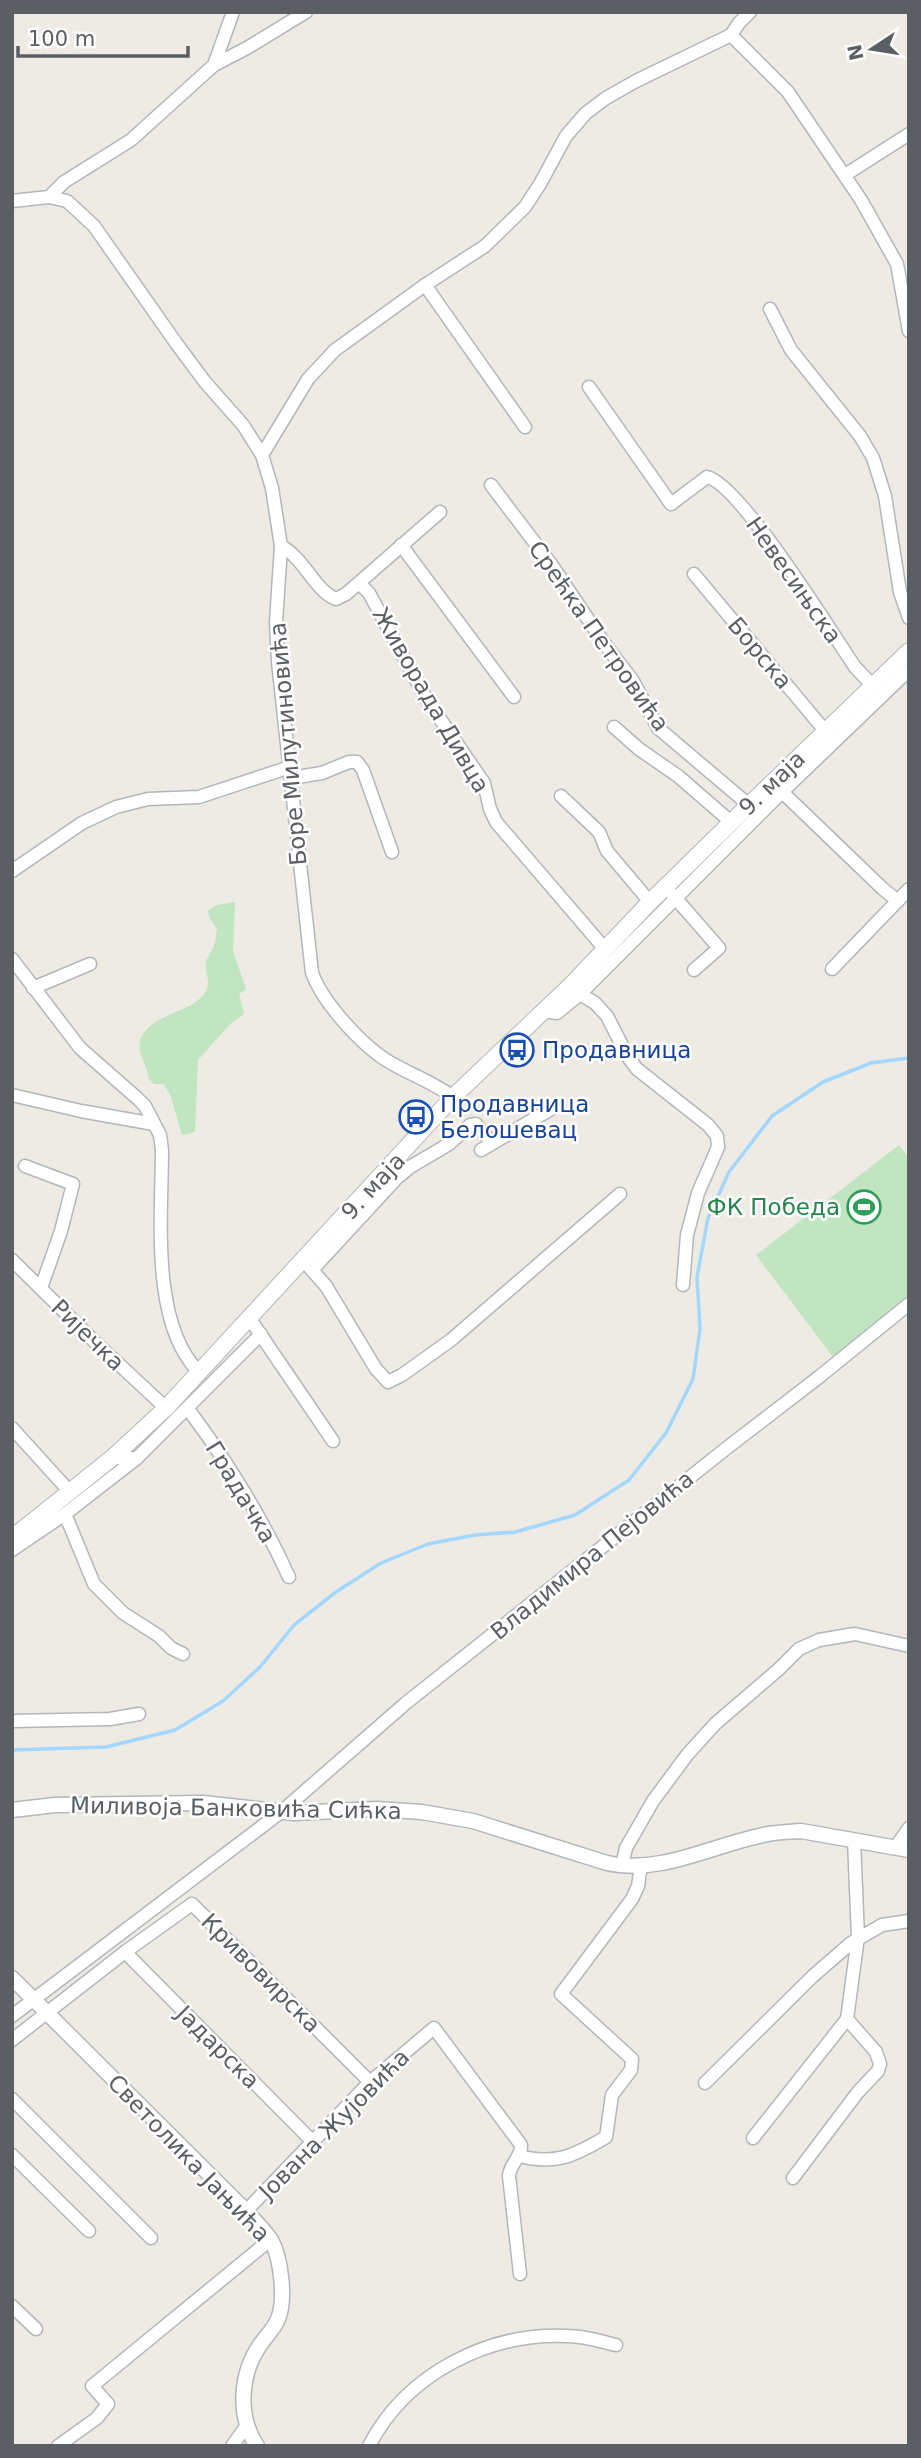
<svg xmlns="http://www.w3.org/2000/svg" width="921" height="2458" font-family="'DejaVu Sans',sans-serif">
  <rect width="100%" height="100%" fill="#edebe3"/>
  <g fill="#c0e5c0">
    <path d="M235,902L233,951L246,989L239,994L244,1014L230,1024L198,1060L195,1132L182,1135L171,1097L164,1084H154L149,1079C148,1065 135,1052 141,1038C153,1012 194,1013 206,991C211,981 205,974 206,964C206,958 212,952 214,945C216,940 216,934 217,929L209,917L208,910L217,905Z"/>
    <polygon points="899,1145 909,1158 909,1299 833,1357 756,1255"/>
  </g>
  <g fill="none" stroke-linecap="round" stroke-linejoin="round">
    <polyline stroke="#a3d7fd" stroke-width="3.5" points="12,1750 106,1747 175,1730 223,1701 260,1667 294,1625 336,1592 381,1563 428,1544 475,1535 515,1532 575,1515 629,1480 666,1433 693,1379 700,1329 697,1277 708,1218 729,1172 772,1116 823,1082 871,1063 909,1058"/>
    <defs>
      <g id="minor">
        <polyline points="731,35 788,92 861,200 897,264 909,331"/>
        <polyline points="214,65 233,12"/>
        <polyline points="845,175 909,134"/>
        <path d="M49,197L67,201L94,226L176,343L205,382L243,425L262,455L272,488L281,546L276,622L278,662L312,973C323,1003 363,1047 391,1063C412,1075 434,1083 453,1097"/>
        <polyline points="12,201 49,197 64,182 131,140 214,65 247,48 306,12"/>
        <polyline points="425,285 525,427"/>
        <polyline points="770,309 791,350 860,436 873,458 885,496 900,592 909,618"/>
        <path d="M589,387L671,504L707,477C740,484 832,633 855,667L873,686"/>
        <polyline points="262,455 308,379 335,350 425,285 485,246 525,207 540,184 566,136 586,113 606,98 636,81 731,35 739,23 750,12"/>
        <polyline points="491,485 551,564 604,643 633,681 658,728 749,805"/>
        <polyline points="401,545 514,697"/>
        <path d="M281,546C304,558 315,591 336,599L346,594L440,512"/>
        <polyline points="694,574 826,732"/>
        <polyline points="359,583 369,593 427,700 484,783 490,809 496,822 605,949"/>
        <polyline points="614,727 639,749 678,776 731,822"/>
        <polyline points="291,778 322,773 349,762 357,762 363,770 392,852"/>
        <polyline points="778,788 883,889 898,901"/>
        <polyline points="561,796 599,832 607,851 650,902"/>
        <polyline points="12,871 82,823 116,807 148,799 199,797 290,767"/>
        <polyline points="672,894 719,948 694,970"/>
        <path d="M12,959L80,1048L137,1098L145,1106L160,1135L162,1150C162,1214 150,1324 199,1372"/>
        <polyline points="832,969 909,889"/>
        <polyline points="33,988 90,964"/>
        <polyline points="580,994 595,1003 607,1016 628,1057 637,1069 708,1125 717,1136 718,1147 698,1193 687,1235 683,1285"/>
        <polyline points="544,1011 557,1013 580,994 782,792 909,670"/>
        <polyline points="12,1095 81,1111 154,1124"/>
        <polyline points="481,1150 551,1109"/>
        <polyline points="25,1166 73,1184 61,1231 41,1288"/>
        <polyline points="12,1260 96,1343 166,1408"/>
        <polyline points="303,1260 326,1286 376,1369 388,1382 402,1375 451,1340 620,1194"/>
        <polyline points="312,1270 397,1178 410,1167 449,1144 470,1125 476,1124 492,1143"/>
        <polyline points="250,1319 333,1441"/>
        <path d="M188,1409C227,1461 262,1518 289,1577"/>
        <polyline points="12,1428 70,1492"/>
        <polyline points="112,1458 137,1458 261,1334"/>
        <polyline points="65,1514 94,1584 123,1613 159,1636 171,1648 183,1654"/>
        <polyline points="12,1550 65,1514 137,1458"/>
        <polyline points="12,1721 110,1719 139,1714"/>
        <polyline points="895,1848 909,1828"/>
        <polyline points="622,1865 626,1848 653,1801 687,1755 715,1724 779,1669 799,1649 819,1640 855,1634 909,1646"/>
        <polyline points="125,1952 312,2141"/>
        <polyline points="12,2016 281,1812 406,1703 728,1447 819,1377 909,1304"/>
        <polyline points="12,2040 125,1952 192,1904 370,2082"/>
        <polyline points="705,2083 813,1976 851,1943 882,1925 909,1921"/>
        <polyline points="12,2099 151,2238"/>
        <polyline points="753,2138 847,2019 858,1937 854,1840"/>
        <polyline points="12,2155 89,2231"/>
        <path d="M519,2156C556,2165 574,2156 606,2137L612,2095L631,2070L632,2059L561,1994L632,1899L638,1886L641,1865"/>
        <polyline points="793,2178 858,2092 878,2071 880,2064 876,2052 847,2019"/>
        <path d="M246,2211L370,2082L434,2028L521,2145C522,2157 510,2163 509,2176L520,2274"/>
        <polyline points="12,2306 36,2329"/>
        <polyline points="58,2446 97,2418 108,2404 92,2386 270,2240"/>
        <polyline points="232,2446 247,2425"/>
        <path d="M369,2446C406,2374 488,2332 568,2336C584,2336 600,2341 616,2345"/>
      </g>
      <g id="tertiary">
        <path d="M12,1810L55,1805L203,1803L294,1813L377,1809L422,1812L473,1821L607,1863C659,1875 713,1845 763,1835C775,1832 788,1832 801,1831L909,1850"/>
        <path d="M12,1978L246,2211C254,2220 264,2230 271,2240C281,2257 286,2300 278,2319C274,2329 266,2336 260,2345C240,2374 237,2416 257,2446"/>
      </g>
      <polyline id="secondary" points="12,1538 112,1458 166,1408 453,1097 571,985 650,902 751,803 909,651"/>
    </defs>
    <use href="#minor" stroke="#b3b6ba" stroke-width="15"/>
    <use href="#tertiary" stroke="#b3b6ba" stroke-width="17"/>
    <use href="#secondary" stroke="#b2b6ba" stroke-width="18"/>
    <use href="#minor" stroke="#fff" stroke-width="12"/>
    <use href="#tertiary" stroke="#fff" stroke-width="14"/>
    <use href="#secondary" stroke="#fff" stroke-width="16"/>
  </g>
  <defs>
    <symbol id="bus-ring" viewBox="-11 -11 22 22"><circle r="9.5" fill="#fff" stroke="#1a4fb4" stroke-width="1.5"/><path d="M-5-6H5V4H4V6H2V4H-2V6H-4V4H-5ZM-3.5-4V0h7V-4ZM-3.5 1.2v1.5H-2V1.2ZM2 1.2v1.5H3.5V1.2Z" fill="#1a4fb4"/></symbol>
    <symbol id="stadium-ring" viewBox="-11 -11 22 22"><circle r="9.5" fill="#fff" stroke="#2e9e5b" stroke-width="1.5"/><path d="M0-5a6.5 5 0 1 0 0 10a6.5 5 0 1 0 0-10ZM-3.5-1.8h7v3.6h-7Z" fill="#2e9e5b"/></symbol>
  </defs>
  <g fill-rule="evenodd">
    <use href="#bus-ring" x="498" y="1031" width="38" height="38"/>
    <use href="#bus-ring" x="397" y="1098" width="38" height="38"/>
    <use href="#stadium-ring" x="845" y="1188" width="38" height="38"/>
  </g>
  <g text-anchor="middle" stroke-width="5" stroke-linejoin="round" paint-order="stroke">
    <g font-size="23" fill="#5b5f63" stroke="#fff">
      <text transform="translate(794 580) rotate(55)" y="8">Невесињска</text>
      <text transform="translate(599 636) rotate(55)" y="8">Срећка Петровића</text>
      <text transform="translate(760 653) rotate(50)" y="8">Борска</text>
      <text transform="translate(431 700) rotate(60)" y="8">Живорада Дивца</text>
      <text transform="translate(288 744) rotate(-95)" y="8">Боре Милутиновића</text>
      <text transform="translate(772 783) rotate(-44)" y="8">9. маја</text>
      <text transform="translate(373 1186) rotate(-47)" y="8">9. маја</text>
      <text transform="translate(88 1335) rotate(44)" y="8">Ријечка</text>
      <text transform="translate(241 1492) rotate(59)" y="8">Градачка</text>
      <text transform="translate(592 1555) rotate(-39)" y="8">Владимира Пејовића</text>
      <text transform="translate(236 1808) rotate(1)" y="8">Миливоја Банковића Сићка</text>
      <text transform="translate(261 1973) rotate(45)" y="8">Кривовирска</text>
      <text transform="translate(218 2047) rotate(45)" y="8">Јадарска</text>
      <text transform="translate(334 2124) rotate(-45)" y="8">Јована Жујовића</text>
      <text transform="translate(189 2158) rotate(46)" y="8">Светолика Јањића</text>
    </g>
    <g font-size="23" fill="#164399" stroke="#fff" text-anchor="start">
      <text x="542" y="1058">Продавница</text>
      <text x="440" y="1112">Продавница<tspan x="440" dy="26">Белошевац</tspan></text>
    </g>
    <g font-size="23" fill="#27864d" stroke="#fff" text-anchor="end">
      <text x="840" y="1215">ФК Победа</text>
    </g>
  </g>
  <rect width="921" height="2458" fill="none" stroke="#5b5f63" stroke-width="28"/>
  <g transform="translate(872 49) rotate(258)" stroke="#ffffff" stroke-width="5" paint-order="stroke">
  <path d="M0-5L12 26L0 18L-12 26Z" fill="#5b5f63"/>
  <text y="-10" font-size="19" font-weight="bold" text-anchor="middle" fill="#5b5f63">N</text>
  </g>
  <path d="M18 46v10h170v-10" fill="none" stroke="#5b5f63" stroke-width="3.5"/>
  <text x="28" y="46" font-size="21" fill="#5b5f63" stroke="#ffffff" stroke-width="5" paint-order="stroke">100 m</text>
</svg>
